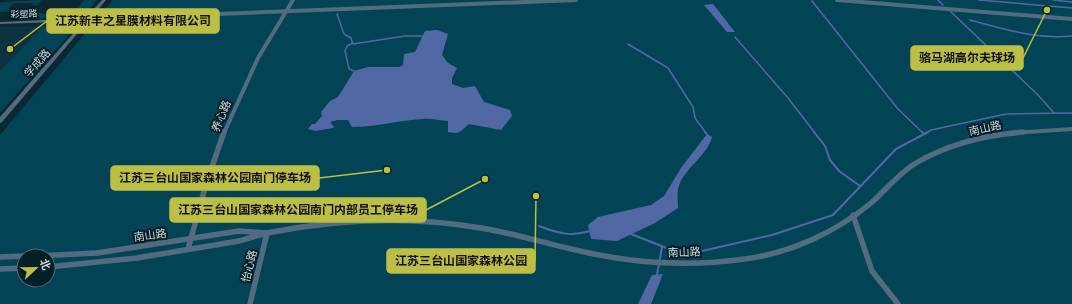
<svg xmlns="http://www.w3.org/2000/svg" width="1072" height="304" font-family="'PT Sans Narrow','Noto Sans SC',sans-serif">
  <rect width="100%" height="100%" fill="#0b2731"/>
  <polygon fill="#0c333f" points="43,26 0,71 0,27"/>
  <g fill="#024456" fill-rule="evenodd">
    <polygon points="42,0 37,5 32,5 34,3 14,3 7,10 34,8 30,10 0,12 0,3 2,2"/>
    <path d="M84,0H97L83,16L28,19L37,10L42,9L39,10V12C52,20 65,7 77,10Z"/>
    <path d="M113,0H1072V304H0V135ZM24,256H48V280H24Z"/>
    <polygon points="70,25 73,26 72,31 0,113 0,71 43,26"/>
  </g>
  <g fill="#5268a5">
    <polygon points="713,4 735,32 727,32 704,5"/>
    <path d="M437,30L448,34L442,55L448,63L457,68L452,78V84L463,88L475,86L484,102L510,110L512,116L501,130L469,124C461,130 461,135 448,132V121C440,121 431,118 423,119C399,120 376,127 352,127L348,120H337L330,122L334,127L333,128L315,131L308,129L312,124H315L322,116L321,112L330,101L338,97L354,71L368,67H399L403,65L404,54L415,52L425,31Z"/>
    <path d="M707,134L712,137C707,157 683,168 678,189C677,195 678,202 678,208L655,223L617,241L591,239L588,225L598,217L651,205L664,196L681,168Z"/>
    <polygon points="663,274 651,304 638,304 652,275"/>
  </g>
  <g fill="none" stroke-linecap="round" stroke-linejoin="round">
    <g stroke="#5268a5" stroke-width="1.5">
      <polyline points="938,0 943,5"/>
      <polyline points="979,0 1072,8"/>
      <polyline points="1053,0 1072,2"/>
      <polyline points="812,1 898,109 923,133"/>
      <polyline points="949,10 1037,94 1054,113"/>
      <polyline points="337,14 344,34 351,38 353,44 405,36 424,36"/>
      <path d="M970,20C1004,29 1037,40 1072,36"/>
      <polyline points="735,37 788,98 815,133"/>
      <polyline points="353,43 347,46 345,51 349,69 354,71"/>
      <polyline points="628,44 668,68 693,107 695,118 706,133"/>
      <polyline points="926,133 931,130 1006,114 1072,113"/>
    </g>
    <g stroke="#5268a5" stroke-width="2">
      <polyline points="705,132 707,134"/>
      <polyline points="814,132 825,146 830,160 839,171 860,186"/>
      <polyline points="922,132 925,134"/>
      <path d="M539,226C557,233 571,237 590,231"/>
      <polyline points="631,234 669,249 702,251 772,235 833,215 896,149 928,132"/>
      <polyline points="657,275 662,247"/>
    </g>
    <g stroke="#536b81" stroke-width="4">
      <polyline points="837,0 1072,19"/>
      <polyline points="87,19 576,0"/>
      <polyline points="224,133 258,58 293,0"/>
      <polyline points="1013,133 1072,129"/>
    </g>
    <g stroke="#536b81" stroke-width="5.5">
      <polyline points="853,215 872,271 898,304"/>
      <polyline points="188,249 206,184 224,132"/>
      <polyline points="36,256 97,253 239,231 267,233 239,241 137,258 48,267"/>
      <polyline points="0,257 24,256"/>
      <polyline points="0,269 24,268"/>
      <path d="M250,304L267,233C338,219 409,216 481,228C519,234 556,247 594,254C643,264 695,266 745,259C791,253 836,232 871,203C886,190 899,173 916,163C948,144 986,135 1023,132"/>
    </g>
    <polygon fill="#536b81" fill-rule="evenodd" points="102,0 106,0 2,122 0,123 0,117 84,21 0,24 0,22 86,18"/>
  </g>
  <g text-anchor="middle" stroke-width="4" stroke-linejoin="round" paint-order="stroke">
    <g font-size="9" fill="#cadae0" stroke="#021e27">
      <text transform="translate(24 14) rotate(-2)" y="3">彩塑路</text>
    </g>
    <g font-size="11" fill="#cadae0" stroke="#021e27">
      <text transform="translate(37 63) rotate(-49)" y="4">学成路</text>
      <text transform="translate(221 116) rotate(-68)" y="4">养心路</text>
      <text transform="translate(985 128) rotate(-13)" y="4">南山路</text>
      <text transform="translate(150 235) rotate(-8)" y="4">南山路</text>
      <text transform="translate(684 252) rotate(-2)" y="4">南山路</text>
      <text transform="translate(249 266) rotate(-76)" y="4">怡心路</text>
    </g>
  </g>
  <path fill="none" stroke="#bcbf44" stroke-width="1.5" d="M10 49L47 21M1047 10L1023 58M387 170L319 178M485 179L426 210M536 196L535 261"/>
  <g fill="#bcbf44" stroke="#021e27" stroke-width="1.5">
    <circle cx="10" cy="49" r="4"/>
    <circle cx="1047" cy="10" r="4"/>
    <circle cx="387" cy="170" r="4"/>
    <circle cx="485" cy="179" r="4"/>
    <circle cx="536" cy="196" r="4"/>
  </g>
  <g fill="#bcbf44" stroke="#bcbf44" stroke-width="1.5">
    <rect x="47" y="9" width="172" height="24" rx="4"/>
    <rect x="911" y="46" width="112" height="24" rx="4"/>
    <rect x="111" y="166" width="208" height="24" rx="4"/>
    <rect x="170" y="198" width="256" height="24" rx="4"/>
    <rect x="387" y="249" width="148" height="24" rx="4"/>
  </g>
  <g font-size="12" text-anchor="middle" font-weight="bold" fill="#111">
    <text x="133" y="25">江苏新丰之星膜材料有限公司</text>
    <text x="967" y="62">骆马湖高尔夫球场</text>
    <text x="215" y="182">江苏三台山国家森林公园南门停车场</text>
    <text x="298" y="214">江苏三台山国家森林公园南门内部员工停车场</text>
    <text x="461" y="265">江苏三台山国家森林公园</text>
  </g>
  <g transform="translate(36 268) rotate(68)"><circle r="19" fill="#021e27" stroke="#526971"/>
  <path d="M0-3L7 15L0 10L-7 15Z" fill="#bcbf44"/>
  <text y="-6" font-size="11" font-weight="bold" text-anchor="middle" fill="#cadae0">北</text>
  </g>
</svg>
